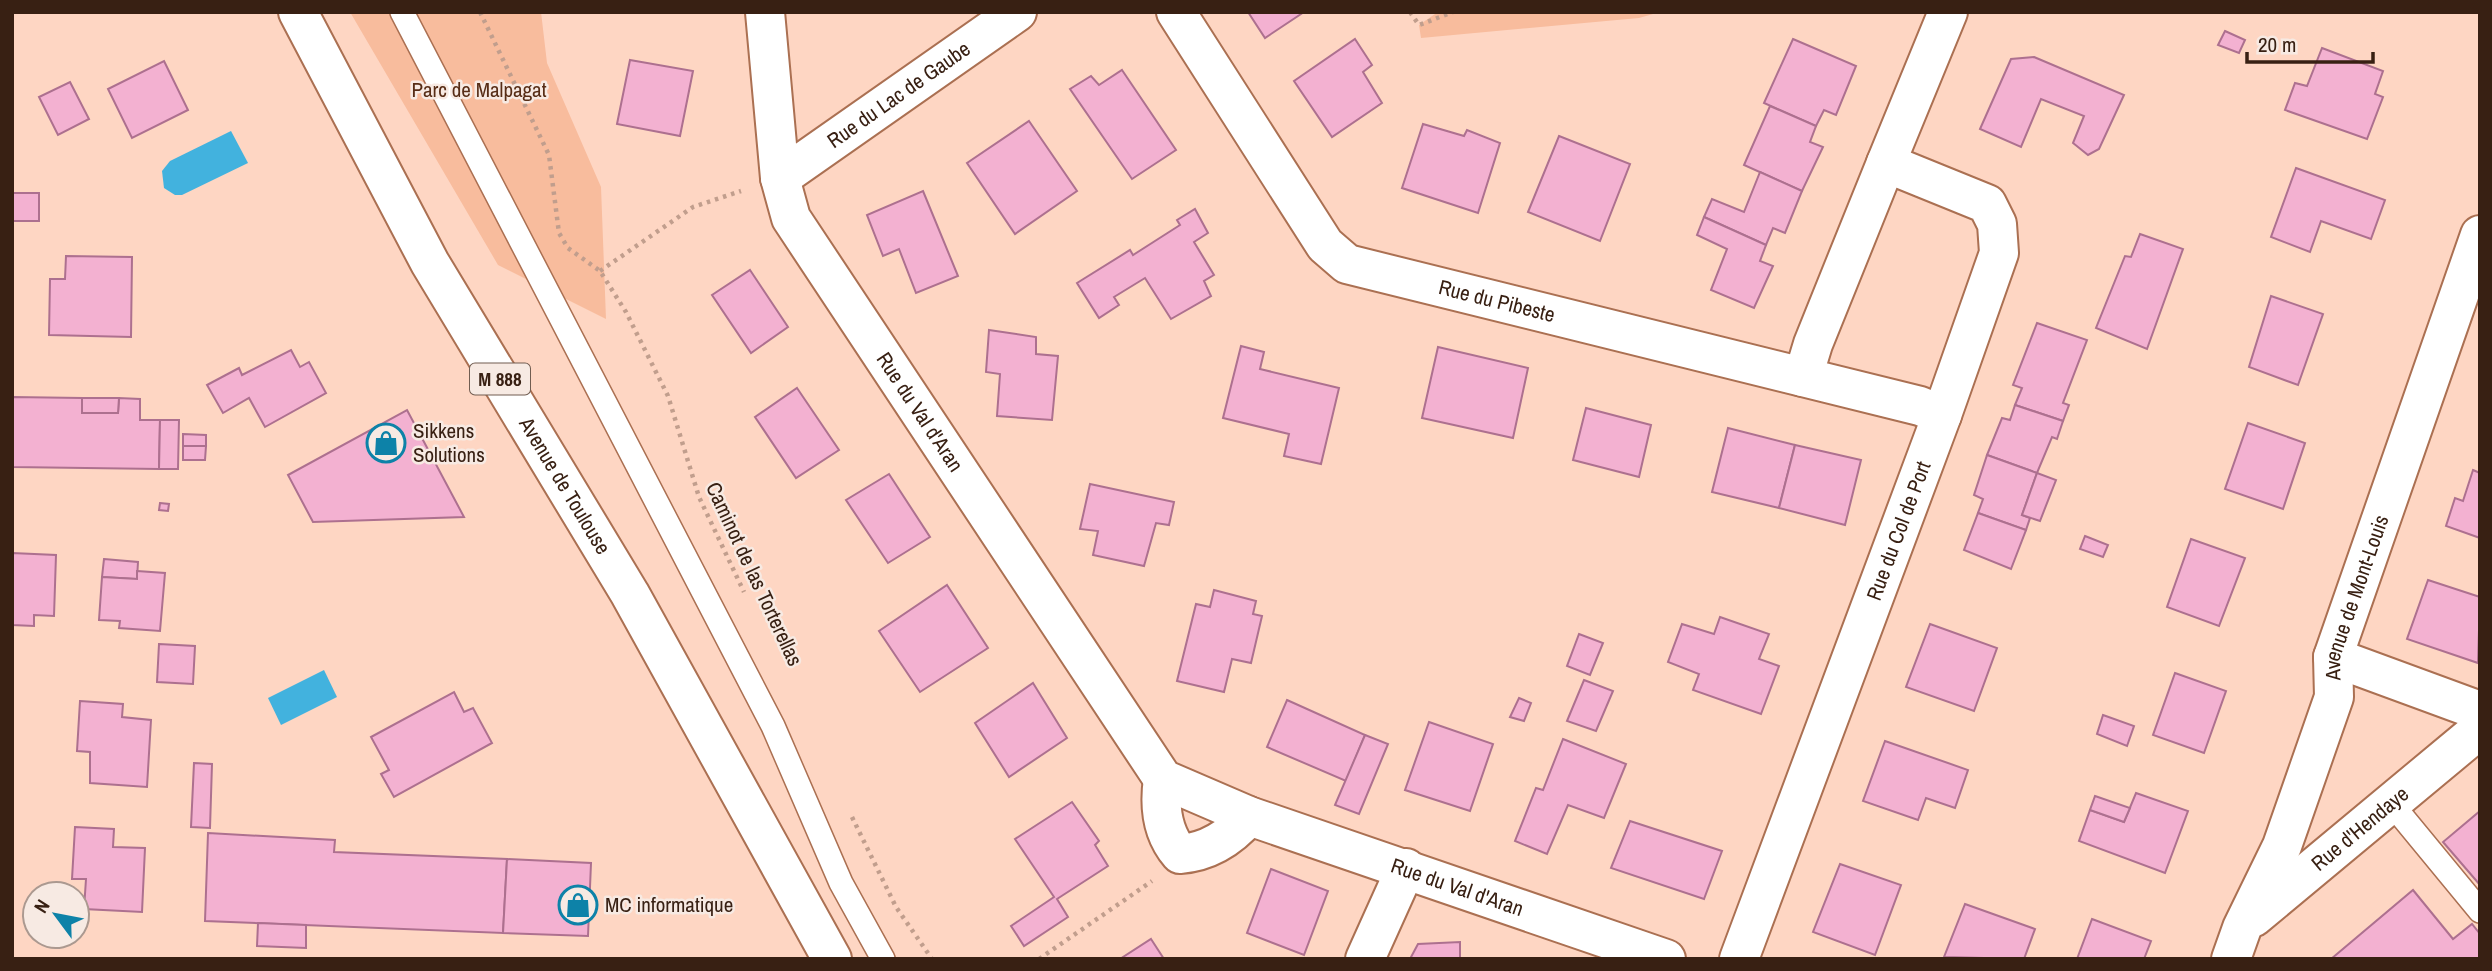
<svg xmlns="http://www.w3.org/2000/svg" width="2492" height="971" font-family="'Archivo Narrow',sans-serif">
  <rect width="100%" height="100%" fill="#fed6c3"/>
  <g fill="#f8bc9d">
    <polygon points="350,12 541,12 547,63 601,187 606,319 498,265"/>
    <polygon points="1438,12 1660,12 1639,18 1421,38 1419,25"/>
  </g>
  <g fill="#42b2de">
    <polygon points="231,131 248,163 182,195 175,195 164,188 162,171 170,161"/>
    <polygon points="324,670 337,697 281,725 268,698"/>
  </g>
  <g fill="#f3b1d1" stroke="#ad708f" stroke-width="2">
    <polygon points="1248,12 1304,12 1265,38"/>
    <polygon points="2225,31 2245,40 2239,53 2218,45"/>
    <polygon points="1355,39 1372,65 1363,72 1382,103 1332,137 1294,81"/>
    <polygon points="1793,39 1856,66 1836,115 1824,110 1816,126 1764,103"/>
    <polygon points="2322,48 2383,71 2375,94 2383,97 2367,139 2285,110 2295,83 2307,86"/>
    <polygon points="2034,57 2124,95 2099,149 2088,155 2073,143 2084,116 2041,99 2021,147 1980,129 2011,59"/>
    <polygon points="630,60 693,71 680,136 617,124"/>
    <polygon points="164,61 188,110 132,138 108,89"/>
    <polygon points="1122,70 1176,150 1132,179 1070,89 1091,76 1099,85"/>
    <polygon points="70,82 89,119 58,135 39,97"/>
    <polygon points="1770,106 1816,126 1810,142 1823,147 1802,191 1744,165"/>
    <polygon points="1029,121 1077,191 1015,234 967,163"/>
    <polygon points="1423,124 1464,136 1467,130 1500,143 1478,213 1402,188"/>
    <polygon points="1559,136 1630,164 1600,241 1528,212"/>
    <polygon points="2296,168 2385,200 2371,239 2321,221 2310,252 2271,237"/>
    <polygon points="1760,172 1802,191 1785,233 1773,228 1766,245 1704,217 1712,199 1744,212"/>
    <polygon points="923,191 958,276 916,293 899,249 883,256 867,215"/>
    <rect x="12" y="193" width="27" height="28"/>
    <polygon points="1195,209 1208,233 1194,242 1214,275 1204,281 1211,296 1171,319 1145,278 1114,297 1119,305 1099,318 1077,283 1130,250 1133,255 1180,225 1177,220"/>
    <polygon points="1704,217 1766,245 1760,261 1773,266 1754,308 1711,290 1727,249 1697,235"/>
    <polygon points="2140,234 2183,249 2147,349 2096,328 2125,256 2131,257"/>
    <polygon points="66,256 132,257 131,337 49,335 50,279 65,279"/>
    <polygon points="750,270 788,327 751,353 712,295"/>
    <polygon points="2271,296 2323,314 2298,385 2249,367"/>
    <polygon points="2037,323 2087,340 2063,403 2069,405 2063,421 2015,405 2022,388 2013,385"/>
    <polygon points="989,330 1036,337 1036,354 1058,356 1052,420 997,416 1000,374 986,372"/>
    <polygon points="1241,346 1264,352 1260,369 1339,388 1321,464 1284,456 1289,434 1223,418"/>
    <polygon points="1438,347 1528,368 1513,438 1422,418"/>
    <polygon points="291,350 300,367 309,362 326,393 265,427 249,398 223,413 207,385 239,368 242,375"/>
    <polygon points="797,388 839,450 796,478 755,417"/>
    <polygon points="12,397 82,398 82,413 118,413 119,398 140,399 140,420 160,420 159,469 12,467"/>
    <polygon points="82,398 119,398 118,413 82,413"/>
    <polygon points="2015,405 2063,421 2057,439 2052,437 2037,473 1987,455 2002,418 2010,420"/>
    <polygon points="1586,408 1651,425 1639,477 1573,460"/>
    <polygon points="407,410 464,517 313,522 288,475"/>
    <polygon points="160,420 179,420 178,469 159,469"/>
    <polygon points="2248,423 2305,443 2283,509 2225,489"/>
    <polygon points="1728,428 1795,445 1779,508 1712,492"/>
    <polygon points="183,434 206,435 206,446 183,446"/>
    <polygon points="1795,445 1861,460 1845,525 1779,508"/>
    <polygon points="183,446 206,446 205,460 183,460"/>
    <polygon points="1987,455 2037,473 2022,515 2030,518 2026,530 1978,513 1983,499 1974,495"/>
    <polygon points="2473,470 2480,473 2480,538 2446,526 2455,498 2463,501"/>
    <polygon points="2037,473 2056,480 2040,521 2022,515"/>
    <polygon points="889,474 930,537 888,563 846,500"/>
    <polygon points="1090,484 1174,502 1169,525 1156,523 1144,566 1093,555 1098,531 1080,529"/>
    <polygon points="160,503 169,504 168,511 159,510"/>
    <polygon points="1978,513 2026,530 2011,569 1964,550"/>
    <polygon points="2085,536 2108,545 2103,557 2080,549"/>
    <polygon points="2191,539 2245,558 2219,626 2167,607"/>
    <polygon points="12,553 56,555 54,616 34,615 34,626 12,625"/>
    <polygon points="104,559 138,562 137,579 102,577"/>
    <polygon points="137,571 165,573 160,631 119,628 120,621 99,620 102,577 137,579"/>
    <polygon points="2428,580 2480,597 2478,663 2407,639"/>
    <polygon points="947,585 988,648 920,692 879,631"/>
    <polygon points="1214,590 1256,601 1253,614 1262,616 1251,663 1232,659 1224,692 1177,681 1196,604 1210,607"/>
    <polygon points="1720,617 1769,634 1759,659 1779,666 1761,714 1693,690 1699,674 1668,662 1682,624 1714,634"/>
    <polygon points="1930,624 1997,648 1974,711 1906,687"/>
    <polygon points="1579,634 1603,643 1590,675 1567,666"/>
    <polygon points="159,644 195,646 193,684 157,682"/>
    <polygon points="2175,673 2226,691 2204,753 2153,735"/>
    <polygon points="1584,680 1613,691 1596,731 1567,721"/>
    <polygon points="1033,683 1067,738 1009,777 975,723"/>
    <polygon points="454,692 464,712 473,708 492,743 394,797 381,774 389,770 371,737"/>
    <polygon points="1519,698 1531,703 1524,721 1510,717"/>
    <polygon points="1287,700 1365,735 1346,781 1267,747"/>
    <polygon points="80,701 123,704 122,717 151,720 147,787 90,783 90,752 77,751"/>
    <polygon points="2103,715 2134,726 2127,746 2097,734"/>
    <polygon points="1429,722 1493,744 1470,811 1405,790"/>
    <polygon points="1365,735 1388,744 1359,814 1335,805"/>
    <polygon points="1563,739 1626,764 1604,818 1568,805 1547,854 1515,841 1536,788 1543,790"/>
    <polygon points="1885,741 1968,770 1955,808 1926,798 1918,820 1863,801"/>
    <polygon points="194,763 212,764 210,828 191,827"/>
    <polygon points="2136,793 2188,811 2165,873 2079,841 2090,810 2124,822"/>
    <polygon points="2095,796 2130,808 2124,822 2090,810"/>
    <polygon points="1072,802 1099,841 1095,845 1108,866 1057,899 1068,917 1024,946 1011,926 1054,897 1015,839"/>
    <polygon points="2480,811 2480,885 2443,842"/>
    <polygon points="1630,821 1722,851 1704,899 1611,868"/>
    <polygon points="75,827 114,829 113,847 145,848 142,912 84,909 86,879 72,879"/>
    <polygon points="208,833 335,840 334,852 507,859 503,933 205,921"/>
    <polygon points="507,859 591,863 588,936 503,933"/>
    <polygon points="1840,864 1901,885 1875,955 1813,932"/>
    <polygon points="1271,869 1328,891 1304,955 1247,933"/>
    <polygon points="2413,890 2453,939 2472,924 2480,934 2480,959 2331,959"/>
    <polygon points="1965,904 2035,929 2024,959 1944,957"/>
    <polygon points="2092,919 2151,941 2144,959 2077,959"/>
    <polygon points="258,923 306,925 306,948 257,946"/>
    <polygon points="1151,939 1164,959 1120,959"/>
    <polygon points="1460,942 1460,959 1410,959 1418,944"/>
  </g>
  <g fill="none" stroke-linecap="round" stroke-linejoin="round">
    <defs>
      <g id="service">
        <polyline points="402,12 773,726 841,883 883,959"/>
        <polyline points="2391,803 2480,911"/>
      </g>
      <g id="minor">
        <path id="s1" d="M765,12L780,178L791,218L1163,779L1249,816L1666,959"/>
        <path id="s2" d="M1176,12L1325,245L1347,264L1920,406L1942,415"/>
        <path id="s3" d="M780,178L1017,12"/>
        <polyline points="1803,377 1813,344 1886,163"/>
        <polyline points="2333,657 2480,711"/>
        <path d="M1163,779C1159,806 1162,833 1180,854C1208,852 1231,837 1249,816"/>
        <path id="s4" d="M2254,917L2480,729"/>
        <polyline points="1365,959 1406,868"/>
        <path id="s5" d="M1739,959L1942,415L1999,253L1997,224L1987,204L1886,163L1948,12"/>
        <path id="s6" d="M2231,959L2242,928L2282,846L2334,697L2333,657L2480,235"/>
      </g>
      <g id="primary">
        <path id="s7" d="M298,12L430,263L630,594L832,959"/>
      </g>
    </defs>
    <use href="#service" stroke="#ab7052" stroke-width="26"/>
    <use href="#minor" stroke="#ab7052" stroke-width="42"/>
    <use href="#primary" stroke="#ab7052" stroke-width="42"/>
    <g stroke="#c19e8d" stroke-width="4.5" stroke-dasharray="3.5 5" stroke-linecap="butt">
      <polyline points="480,12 549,155 559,233 568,248 600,271 626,312 668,396 699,497 744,592"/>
      <polyline points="1410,12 1419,25 1453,12"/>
      <polyline points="600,271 693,207 741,191"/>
      <polyline points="852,817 896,907 932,959"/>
      <polyline points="1039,959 1152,881"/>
    </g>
    <use href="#service" stroke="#fff" stroke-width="23"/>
    <use href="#minor" stroke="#fff" stroke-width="38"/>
    <use href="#primary" stroke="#fff" stroke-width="38"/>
  </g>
  <defs>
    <symbol id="shop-ring" viewBox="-11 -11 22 22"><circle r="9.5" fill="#f7eae3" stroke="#0d82a8" stroke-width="1.5"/><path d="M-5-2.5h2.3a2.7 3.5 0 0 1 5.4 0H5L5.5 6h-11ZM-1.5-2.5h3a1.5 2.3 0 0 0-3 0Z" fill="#0d82a8"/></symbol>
  </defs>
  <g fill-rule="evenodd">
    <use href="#shop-ring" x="364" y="421" width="44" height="44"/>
    <use href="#shop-ring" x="556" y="883" width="44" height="44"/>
  </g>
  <g text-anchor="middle" stroke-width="5" stroke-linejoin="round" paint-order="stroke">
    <rect fill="#f7eae3" stroke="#715d51" stroke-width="2" x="470" y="363.5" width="60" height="31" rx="5"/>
    <g font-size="19" font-weight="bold" fill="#382013">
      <text x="500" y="386">M 888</text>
    </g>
    <g font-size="21" fill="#572d16" stroke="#f7eae3">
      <text x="479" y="97">Parc de Malpagat</text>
    </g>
    <g font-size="21" fill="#382013" stroke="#f7eae3">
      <text dy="7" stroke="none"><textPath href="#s3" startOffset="145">Rue du Lac de Gaube</textPath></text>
      <text dy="7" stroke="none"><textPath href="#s2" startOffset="460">Rue du Pibeste</textPath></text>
      <text dy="7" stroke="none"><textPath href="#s1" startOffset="441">Rue du Val d'Aran</textPath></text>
      <text dy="7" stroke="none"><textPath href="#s7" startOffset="544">Avenue de Toulouse</textPath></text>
      <text dy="7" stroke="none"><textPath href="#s5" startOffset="457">Rue du Col de Port</textPath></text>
      <text transform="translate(754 574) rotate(65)" y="7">Caminot de las Torterellas</text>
      <text dy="7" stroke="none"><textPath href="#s6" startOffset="385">Avenue de Mont-Louis</textPath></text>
      <text dy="7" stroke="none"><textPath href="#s4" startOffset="138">Rue d'Hendaye</textPath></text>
      <text dy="7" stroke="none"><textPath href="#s1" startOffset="1195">Rue du Val d'Aran</textPath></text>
    </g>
    <g font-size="21" fill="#382013" stroke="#f7eae3" text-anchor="start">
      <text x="413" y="438">Sikkens<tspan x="413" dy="24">Solutions</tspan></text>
      <text x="605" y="912">MC informatique</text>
    </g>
  </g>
  <rect width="2492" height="971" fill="none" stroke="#382013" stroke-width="28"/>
  <g transform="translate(56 915) rotate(302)"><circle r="33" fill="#f7eae3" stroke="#ab9990" stroke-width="2"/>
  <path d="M0-5L12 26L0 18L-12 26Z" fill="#0d82a8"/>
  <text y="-10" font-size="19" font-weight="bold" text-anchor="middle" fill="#382013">N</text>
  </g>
  <path d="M2247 52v10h126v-10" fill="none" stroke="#382013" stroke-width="3.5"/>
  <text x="2258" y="52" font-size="21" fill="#382013" stroke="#f7eae3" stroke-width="5" paint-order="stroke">20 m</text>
</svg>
